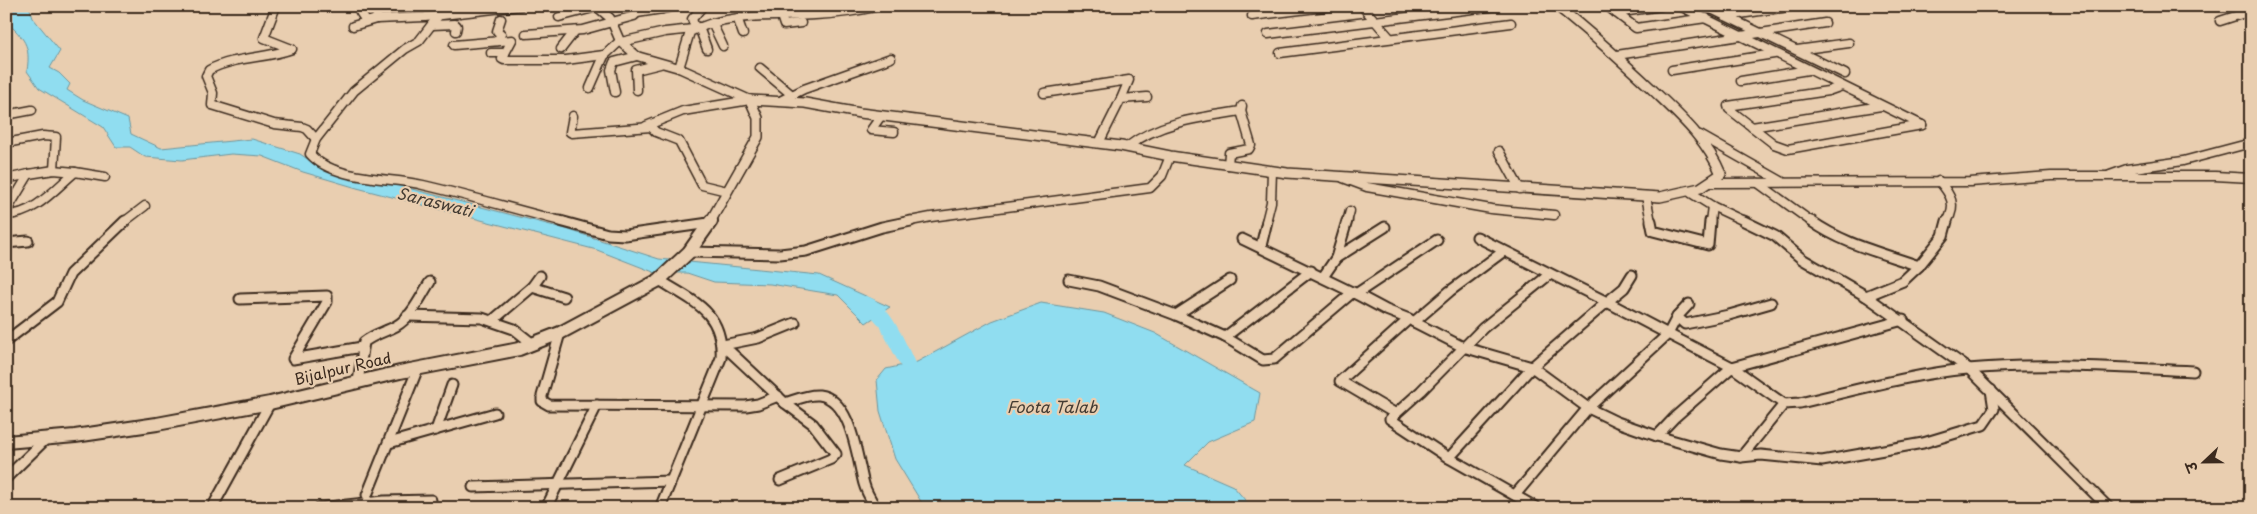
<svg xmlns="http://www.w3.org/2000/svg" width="2257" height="514" font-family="'Playpen Sans','Playpen Sans Deva',sans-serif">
  <rect width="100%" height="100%" fill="#e9ceb0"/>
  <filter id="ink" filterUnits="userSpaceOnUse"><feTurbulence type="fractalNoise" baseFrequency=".02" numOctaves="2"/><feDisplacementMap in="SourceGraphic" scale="10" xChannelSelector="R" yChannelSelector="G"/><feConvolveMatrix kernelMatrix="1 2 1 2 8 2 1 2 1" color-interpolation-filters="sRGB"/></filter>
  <g filter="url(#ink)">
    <g fill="#90ddf0" stroke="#6e959c">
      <path d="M6,6H29L33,18L60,51L50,68L59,73L70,84L67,90L83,100L128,119L131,134L161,148L252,139L300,154L315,164L336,172L400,186L566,229L659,259L819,275L890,307L866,323L838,295L770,284L714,282L687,273H656L597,250L357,188L303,172L262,156L231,154L182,160L145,157L130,147H116L103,127L39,88L27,71C31,44 24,39 6,21Z"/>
      <polygon points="1041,303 1104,313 1155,333 1260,393 1255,422 1208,442 1185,465 1233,486 1252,508 925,508 895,459 880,411 877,380 886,369 917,362 992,321"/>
    </g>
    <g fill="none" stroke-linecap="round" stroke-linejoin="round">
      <path fill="#90ddf0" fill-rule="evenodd" d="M866,296C890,302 906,344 916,365L914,369L908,371L902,369L879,325L858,301L860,297Z"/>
      <defs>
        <g id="minor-far1">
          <path d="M276,6L264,38L292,49C265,59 235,56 209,70L206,76L213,93L212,105L274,124L302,127L307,129L316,139"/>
          <polyline points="365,6 360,12 366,21"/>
          <polyline points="596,6 610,18 620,41 637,56 679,68 750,100"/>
          <polyline points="662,6 662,9 676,6"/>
          <polyline points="1362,6 1390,38"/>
          <polyline points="1607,6 1636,28 1706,18"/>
          <polyline points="1680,6 1922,125"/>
          <polyline points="1705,6 1845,74"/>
          <polyline points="794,12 805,9 850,6"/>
          <polyline points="637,13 662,9"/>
          <polyline points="1616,13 1661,6"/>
          <path d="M439,15L419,41L405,49L354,91L316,139L310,154C333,181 391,177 423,185C471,196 517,210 565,222"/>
          <polyline points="781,16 784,25 801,23"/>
          <polyline points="1252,16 1333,6"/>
          <polyline points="1726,16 1795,6"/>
          <polyline points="559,17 597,7"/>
          <polyline points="376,19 379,6"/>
          <polyline points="738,20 743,34"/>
          <polyline points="2220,21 2251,11"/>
          <polyline points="712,23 723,46"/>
          <polyline points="432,25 455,24 457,26 456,31"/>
          <polyline points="353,26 376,19 425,17 520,6"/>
          <polyline points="699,27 707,49"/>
          <polyline points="695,28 692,19 703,6"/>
          <polyline points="526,34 583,30 634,16 637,13 633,6"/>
          <polyline points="1268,34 1497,6"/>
          <polyline points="497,41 501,34 497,31 501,19"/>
          <polyline points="621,42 665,32 693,29"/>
          <polyline points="454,45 512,40 502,59 504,60 566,60 604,55"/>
          <polyline points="561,49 575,31"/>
          <polyline points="1797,50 1849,43"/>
          <polyline points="491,53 505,53"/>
          <polyline points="1280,53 1511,23"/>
          <polyline points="1617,55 1825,23"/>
          <path d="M679,68L690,32C727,12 774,17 815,15C837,14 858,11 880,6"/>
          <polyline points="760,68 792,95"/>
          <polyline points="1672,70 1774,54"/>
          <polyline points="1741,81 1808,70"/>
          <polyline points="1842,86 1828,91 1728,106 1729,109 1774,144 1788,149 1922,125"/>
          <polyline points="590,88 604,56 620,41"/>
          <polyline points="637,90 636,70 660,64"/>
          <polyline points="615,92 611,70 614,62 637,56"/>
          <polyline points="1044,93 1129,80 1121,99"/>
          <polyline points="782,100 804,89 891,58"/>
          <polyline points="6,115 32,110"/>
          <polyline points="573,116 570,132 572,133 651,127 656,132 679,141 702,185 727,191"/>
          <polyline points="881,116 871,130 894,132"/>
          <polyline points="646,126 683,111 750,100"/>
          <polyline points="1752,127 1881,106"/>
          <polyline points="1700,135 1783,182"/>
          <polyline points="6,143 43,136 56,137 54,170"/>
          <polyline points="1099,143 1121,99 1147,97"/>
          <path d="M1127,147C1159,122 1202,117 1241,111L1242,106"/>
          <polyline points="1499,151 1520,189"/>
          <polyline points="1228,165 1229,153 1249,149 1251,145 1241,111"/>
          <polyline points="2110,175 2127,169 2183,161 2251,143"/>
          <polyline points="1343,178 1367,187 1491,209 1554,215"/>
          <polyline points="6,179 29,174"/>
          <path d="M1939,181C1951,195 1957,205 1947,222"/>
          <polyline points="1711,183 1970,182 2051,176 2215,176 2251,178"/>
          <polyline points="1758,183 1812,222"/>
          <polyline points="1691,193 1712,206 1746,222"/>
          <polyline points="1646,196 1651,222"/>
          <polyline points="6,212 29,174 54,170 75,172"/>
          <path d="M6,215C34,215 55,189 75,172L105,177"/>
          <polyline points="124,222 145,206"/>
          <polyline points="905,222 931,217 1150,188 1162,176 1170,156"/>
          <polyline points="1266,222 1271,202 1272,171"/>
          <polyline points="1347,222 1350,211"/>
          <polyline points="1710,222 1712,206"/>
        </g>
        <g id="minor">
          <polyline points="560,221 608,234 625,235 709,223"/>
          <polyline points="1651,221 1653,231 1708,245 1710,221"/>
          <polyline points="1744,221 1775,236 1802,259 1866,296 1969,369 2109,508"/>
          <path d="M1811,221C1843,244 1882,253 1919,266L1943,236L1947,221"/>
          <polyline points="1477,237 1607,302 1532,367 1463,347 1414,322 1450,291 1504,251"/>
          <polyline points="1242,239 1356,294"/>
          <polyline points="6,243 28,241"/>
          <polyline points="1261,246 1267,221"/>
          <polyline points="690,252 780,254 806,251 882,227 911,221"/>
          <polyline points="1336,258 1385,227"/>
          <polyline points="1632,275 1624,288 1607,302 1668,334 1677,317 1689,304"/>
          <polyline points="1323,277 1336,258 1347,221"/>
          <path d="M659,280C693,301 724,312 721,358L660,508"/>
          <polyline points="1069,280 1099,286 1176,315 1225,337 1263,360 1274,359 1353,292"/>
          <polyline points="532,287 564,297"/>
          <polyline points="1866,296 1903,281 1919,266"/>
          <polyline points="240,299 327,296 327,302 293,359 362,347"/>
          <polyline points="1176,315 1230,280"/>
          <polyline points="407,316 482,318 514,329 533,344"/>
          <polyline points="1677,317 1685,324 1729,315 1771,303"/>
          <polyline points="1409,319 1386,310 1356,294 1437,240"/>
          <polyline points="492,321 532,287 540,276"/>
          <polyline points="560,333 542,396 542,401 549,405 746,406 758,404 778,396"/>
          <polyline points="1225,337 1311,271"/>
          <polyline points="6,341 57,302 70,274 125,221"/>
          <path d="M723,345L785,403C795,400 808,394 819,395C852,399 857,459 864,484C866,492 871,500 876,508"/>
          <polyline points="723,345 758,338 795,323"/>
          <path d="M358,382L364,342C374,334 385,332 396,326C412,317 420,297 430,282"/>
          <path d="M1784,404L1800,403C1856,390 1911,374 1968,369C2043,362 2118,368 2193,371"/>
          <polyline points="1396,414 1340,381 1409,319 1414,322"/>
          <polyline points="436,430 452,385"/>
          <polyline points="1657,436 1721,454 1741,457 1761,455 1822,461 1923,443 1983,425 1994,409 1991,390"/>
          <polyline points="389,443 495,413"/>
          <polyline points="1449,458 1390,419 1421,391 1483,328 1550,274"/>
          <polyline points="6,478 47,438"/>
          <polyline points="780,480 831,459 836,454 813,424 785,403"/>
          <polyline points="473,487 671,481"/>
          <polyline points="367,495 418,368"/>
          <polyline points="1515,495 1588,408 1617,422 1657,436 1675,417 1732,367 1784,404 1741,457"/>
          <polyline points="212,508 270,403"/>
          <polyline points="319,508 384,501 431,500 427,508"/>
          <polyline points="546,508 597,405"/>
          <polyline points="1537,508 1449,458 1532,367 1588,408 1668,334 1732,367 1903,320"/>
        </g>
        <g id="major-far1">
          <path d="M750,100L805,103L860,113L1121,146L1170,156L1287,173L1660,197L1700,188L1721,174C1707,140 1681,117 1655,92C1623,62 1591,33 1557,6"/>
          <polyline points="710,222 758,137 758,118 750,100"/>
        </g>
        <polyline id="major" points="6,442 75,436 157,424 270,403 400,372 519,349 560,333 659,280 689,252 711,221"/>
      </defs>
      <use href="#minor-far1" stroke="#3b2a1e" stroke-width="11"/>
      <use href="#minor" stroke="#3b2a1e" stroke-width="13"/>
      <use href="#major-far1" stroke="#3b2a1e" stroke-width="12"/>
      <use href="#major" stroke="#3b2a1e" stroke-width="16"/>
      <use href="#minor-far1" stroke="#e9ceb0" stroke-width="8"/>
      <use href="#minor" stroke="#e9ceb0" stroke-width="9"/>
      <use href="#major-far1" stroke="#e9ceb0" stroke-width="9"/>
      <use href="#major" stroke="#e9ceb0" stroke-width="12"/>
    </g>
  </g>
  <g text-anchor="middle" stroke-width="4.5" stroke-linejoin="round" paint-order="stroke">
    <g font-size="15" fill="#3b2a1e" stroke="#e9ceb0">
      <text transform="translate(343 369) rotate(-13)" y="5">Bijalpur Road</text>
    </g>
    <g font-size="16" font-style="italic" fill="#443c33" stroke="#e9ceb0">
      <text transform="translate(435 202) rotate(14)" y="6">Saraswati</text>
      <text x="1052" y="413">Foota Talab</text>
    </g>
  </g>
  <rect width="2257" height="514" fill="none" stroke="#e9ceb0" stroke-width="25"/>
  <rect x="12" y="12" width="2232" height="489" fill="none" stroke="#3b2a1e" stroke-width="2" filter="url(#ink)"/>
  <g transform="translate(2204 462) rotate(248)" stroke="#e9ceb0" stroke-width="4" paint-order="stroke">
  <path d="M0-4L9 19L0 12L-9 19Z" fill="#3b2a1e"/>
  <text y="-8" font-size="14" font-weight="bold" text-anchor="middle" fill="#3b2a1e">उ</text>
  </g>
</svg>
